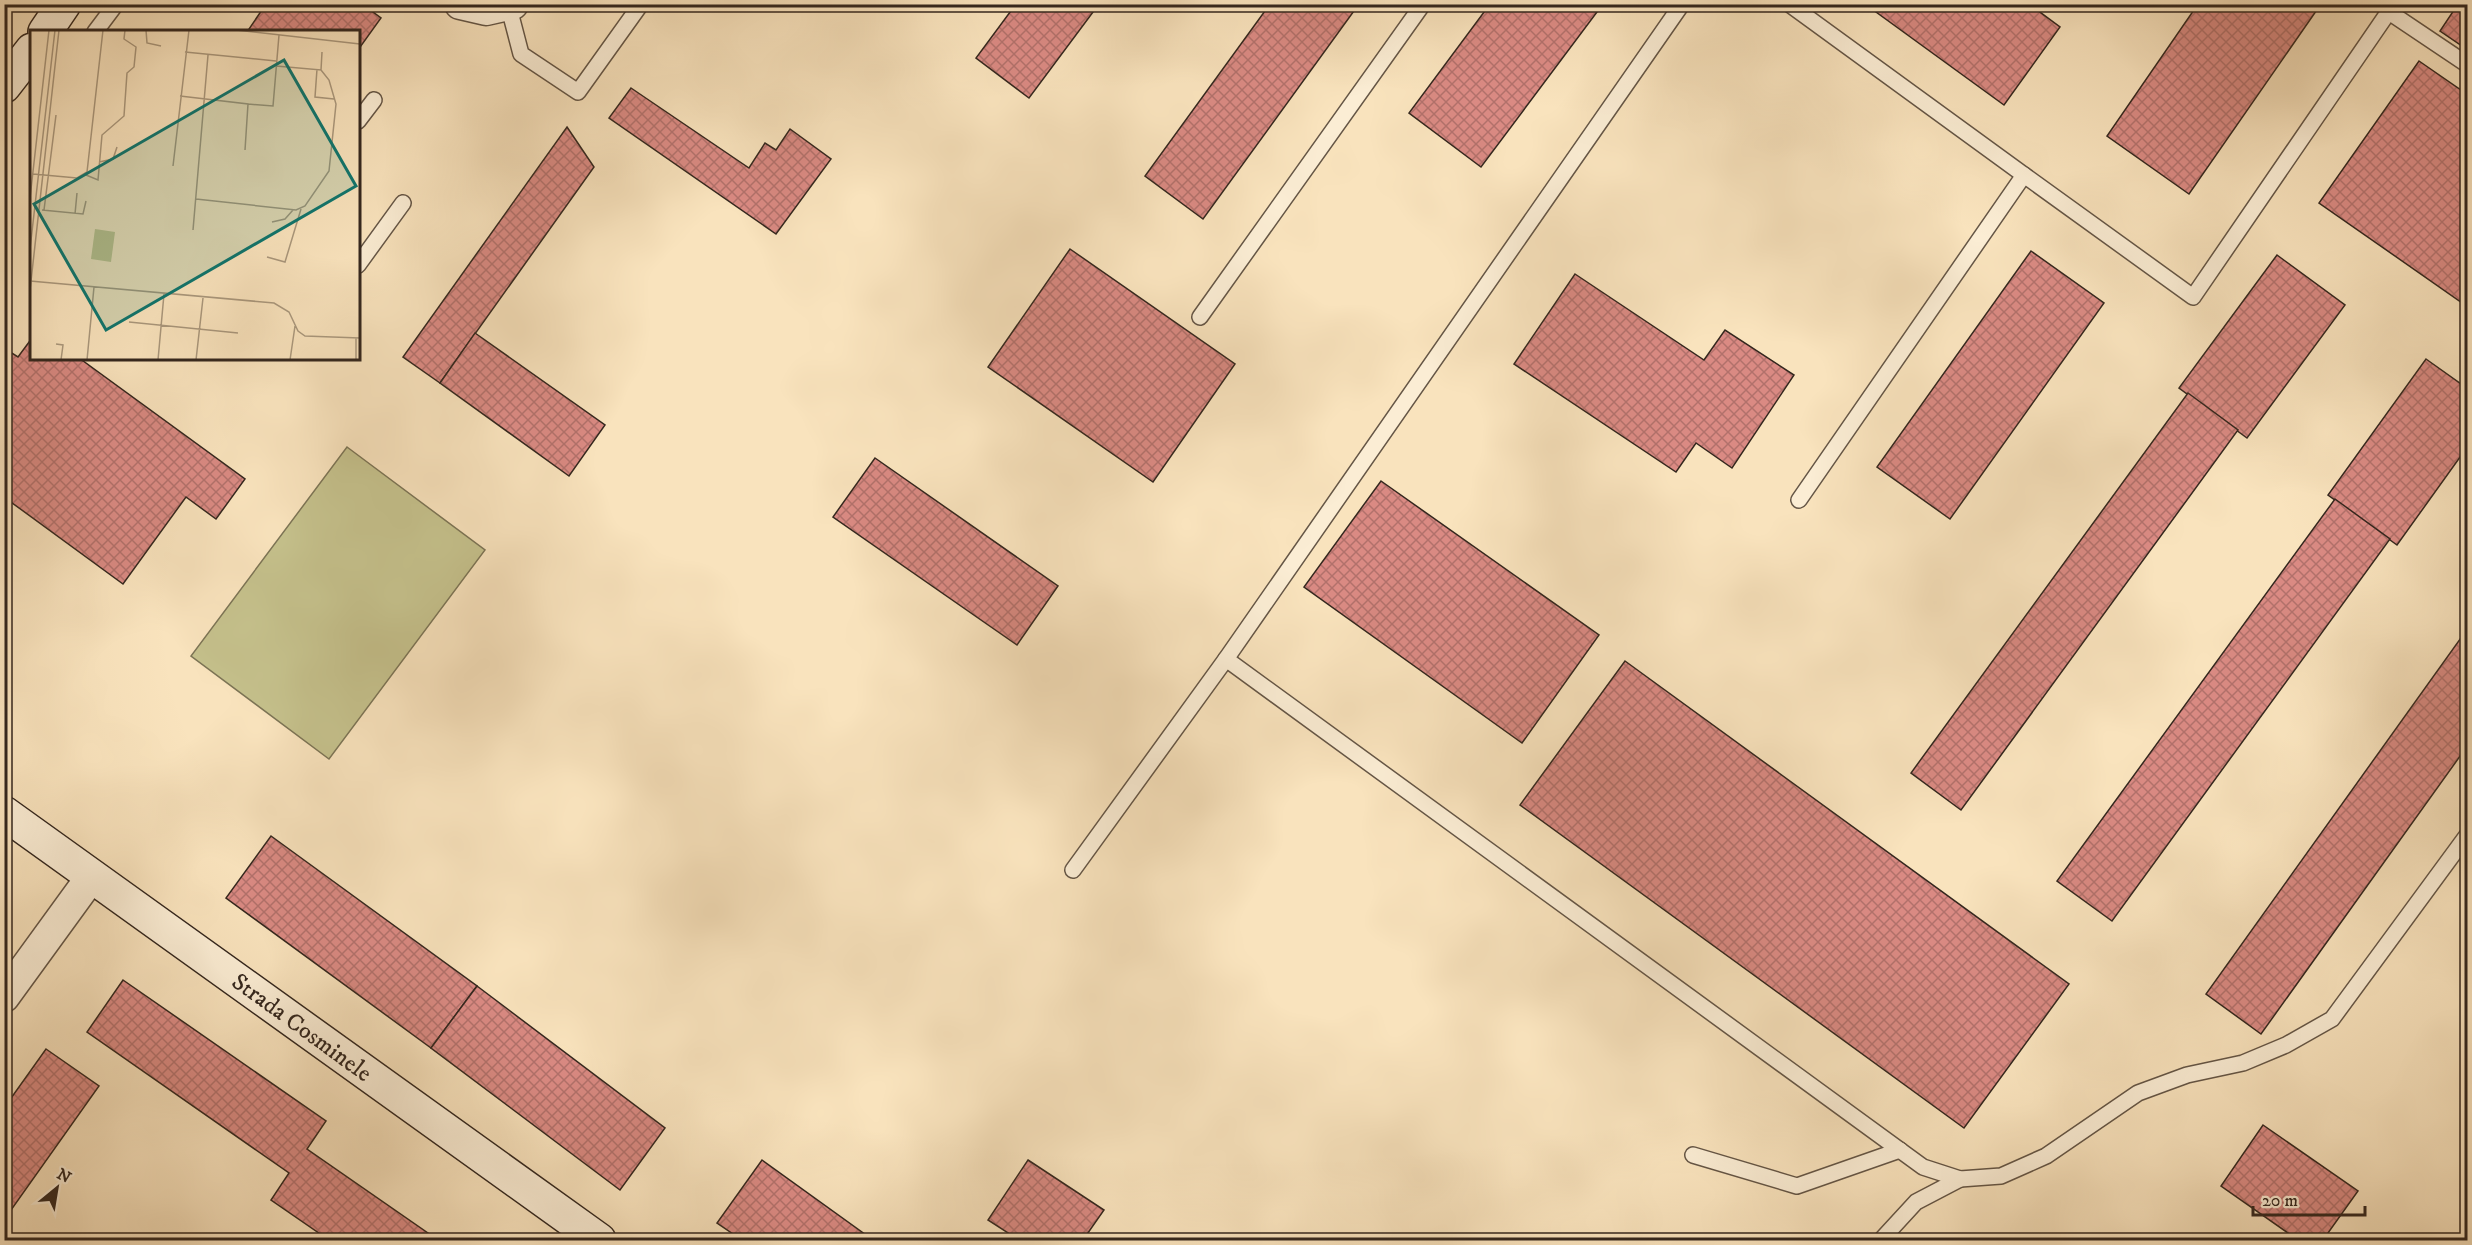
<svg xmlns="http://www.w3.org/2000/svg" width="2472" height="1245" font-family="'IM FELL DW Pica',serif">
  <defs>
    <pattern id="building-cross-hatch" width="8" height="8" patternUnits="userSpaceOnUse" patternTransform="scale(1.5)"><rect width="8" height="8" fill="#da8a83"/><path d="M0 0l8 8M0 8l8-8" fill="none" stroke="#b2716b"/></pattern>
  </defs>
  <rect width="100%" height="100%" fill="#f9e3bd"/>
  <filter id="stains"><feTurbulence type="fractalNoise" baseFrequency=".00333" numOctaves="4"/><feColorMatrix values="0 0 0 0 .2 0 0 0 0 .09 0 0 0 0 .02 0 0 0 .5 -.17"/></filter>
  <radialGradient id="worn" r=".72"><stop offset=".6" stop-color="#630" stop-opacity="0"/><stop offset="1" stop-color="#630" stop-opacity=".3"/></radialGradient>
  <polygon fill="#c5c18c" stroke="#7c7455" stroke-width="1.5" points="347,447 485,550 329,759 191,656"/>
  <g fill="url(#building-cross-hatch)" stroke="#34271e" stroke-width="1.5">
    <polygon points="266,4 362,4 381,18 358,50 358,32 247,32"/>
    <polygon points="1016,4 1099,4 1029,98 976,58"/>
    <polygon points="1270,4 1359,4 1203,219 1145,176"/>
    <polygon points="1490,4 1603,4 1481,167 1409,113"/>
    <polygon points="1865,4 2029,4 2060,27 2004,105"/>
    <polygon points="2198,4 2321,4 2189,194 2107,136"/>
    <polygon points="2458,4 2468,4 2468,50 2440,31"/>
    <polygon points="2419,61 2468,95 2468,307 2319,203"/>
    <polygon points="631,88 749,168 765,143 776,150 790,129 831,159 776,234 609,118"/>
    <polygon points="567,127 594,167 440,383 403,357"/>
    <polygon points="1070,249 1235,364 1153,482 988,367"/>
    <polygon points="2031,251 2104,303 1950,519 1877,467"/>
    <polygon points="2277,255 2345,305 2247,438 2179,388"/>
    <polygon points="1575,274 1704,360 1725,330 1794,375 1732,468 1696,443 1676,472 1514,364"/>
    <polygon points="475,333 605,425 569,476 440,383"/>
    <polygon points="32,338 32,358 79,358 245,479 216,519 186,497 123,584 4,497 4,348 18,357"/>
    <polygon points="2426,359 2468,389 2468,446 2397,545 2328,495"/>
    <polygon points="2188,393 2238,430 1961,810 1911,773"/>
    <polygon points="875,458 1058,586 1017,645 833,517"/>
    <polygon points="1381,481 1599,635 1522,743 1304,587"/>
    <polygon points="2335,499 2390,539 2112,921 2057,881"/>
    <polygon points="2468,628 2468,745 2261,1034 2206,994"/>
    <polygon points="1625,661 2069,984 1964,1128 1520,805"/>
    <polygon points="271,836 477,986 431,1048 226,898"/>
    <polygon points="123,980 326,1121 307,1149 438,1240 329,1240 271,1200 289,1173 87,1032"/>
    <polygon points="477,986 665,1128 620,1190 431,1048"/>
    <polygon points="46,1049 99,1086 4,1220 4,1108"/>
    <polygon points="2263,1125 2358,1191 2323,1240 2298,1240 2221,1186"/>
    <polygon points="762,1160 873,1240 742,1240 717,1223"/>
    <polygon points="1028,1160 1104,1210 1083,1240 1019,1240 988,1220"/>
  </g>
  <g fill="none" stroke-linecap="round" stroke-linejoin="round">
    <defs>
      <g id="lane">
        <polyline points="1789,4 2024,175 1799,500"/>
        <polyline points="509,8 521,54 578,92 641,4"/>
        <polyline points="2389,12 2468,65"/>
        <polyline points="95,32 116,4"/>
        <polyline points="358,121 374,100"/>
        <polyline points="2024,175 2193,297 2394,4"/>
        <polyline points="358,265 403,203"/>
        <polyline points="1200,317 1423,4"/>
        <polyline points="1226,659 1923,1167 1960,1179 2001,1176 2046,1156 2138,1093 2187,1075 2243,1063 2286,1045 2332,1019 2468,834"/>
        <polyline points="1073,870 1226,659 1682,4"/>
        <polyline points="1693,1155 1797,1186 1900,1150"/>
        <polyline points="1881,1240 1916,1202 1960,1179"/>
      </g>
      <g id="street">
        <polyline points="460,4 486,10 513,4"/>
        <polyline points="4,997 92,876"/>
      </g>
      <g id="secondary">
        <polyline points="45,32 64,4"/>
        <polyline points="4,86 32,50"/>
        <polyline points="4,813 599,1240"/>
      </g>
    </defs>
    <use href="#lane" stroke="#655646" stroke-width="18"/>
    <use href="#street" stroke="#655646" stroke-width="33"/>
    <use href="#secondary" stroke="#34271e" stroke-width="36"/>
    <use href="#lane" stroke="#fbedd4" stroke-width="15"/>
    <use href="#street" stroke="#fbedd4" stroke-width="30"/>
    <use href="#secondary" stroke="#fbedd4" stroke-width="33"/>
    <polyline stroke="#34271e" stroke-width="1.5" points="4,5 5,4"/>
  </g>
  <g text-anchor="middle" stroke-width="4.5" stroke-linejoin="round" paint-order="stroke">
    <g font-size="24" fill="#34271e" stroke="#fbedd4">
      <text transform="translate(302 1027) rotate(36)" y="8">Strada Cosminele</text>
    </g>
  </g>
  <g transform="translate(30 30)">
    <rect width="330" height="330" fill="#f9e3bd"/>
    <path d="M65,199L85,202L81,232L61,229Z" fill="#c5c18c"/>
    <path fill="none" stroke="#aa987d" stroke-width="1.5" d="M116,0L117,13L131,16M206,0L330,14M155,22L246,31M246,36L291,40L292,22M287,39L285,67L304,69M150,66L218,74L215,120M218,74L243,76L249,5M69,132L83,129L87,117M143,136L159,0M3,144L47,148L57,142L73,0M56,145L68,150L72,105L94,86L97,43L104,37L106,17L94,9L95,0M0,168L19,0M166,169L266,180L275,176L299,141L306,74L299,50L291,40M12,180L53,184L56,171M14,180L26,85M45,184L47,163M242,192L255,189L263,180M163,200L178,25M0,219L25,0M237,227L255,232L271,179M0,251L244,273L259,282L268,301L275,306L330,308M0,260L29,0M99,292L208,303M326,308V330M26,314L33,315L31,330M57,330L64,257M128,330L134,264M166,330L173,268M260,330L265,296"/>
    <path fill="#0f766e" fill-opacity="0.15" stroke="#0f766e" stroke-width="3" d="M254,30L326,156L76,300L4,174Z"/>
    <rect width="330" height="330" fill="none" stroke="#34271e" stroke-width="3"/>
  </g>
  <rect width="2472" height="1245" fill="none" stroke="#f9e3bd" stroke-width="24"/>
  <rect x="6" y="6" width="2460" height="1233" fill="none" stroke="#34271e" stroke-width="3"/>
  <rect x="12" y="12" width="2448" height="1221" fill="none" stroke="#34271e" stroke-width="1.5"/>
  <g transform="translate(57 1188) rotate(30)" stroke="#fbedd4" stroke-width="4.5" paint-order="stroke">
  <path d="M0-4.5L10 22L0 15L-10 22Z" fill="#34271e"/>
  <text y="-9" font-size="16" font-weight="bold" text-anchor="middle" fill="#34271e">N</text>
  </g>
  <path d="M2253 1206v9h112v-9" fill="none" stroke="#34271e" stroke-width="3"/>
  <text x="2262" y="1206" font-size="18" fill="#34271e" stroke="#fbedd4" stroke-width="4.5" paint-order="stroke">20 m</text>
  <rect width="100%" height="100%" filter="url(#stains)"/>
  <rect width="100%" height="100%" fill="url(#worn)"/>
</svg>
